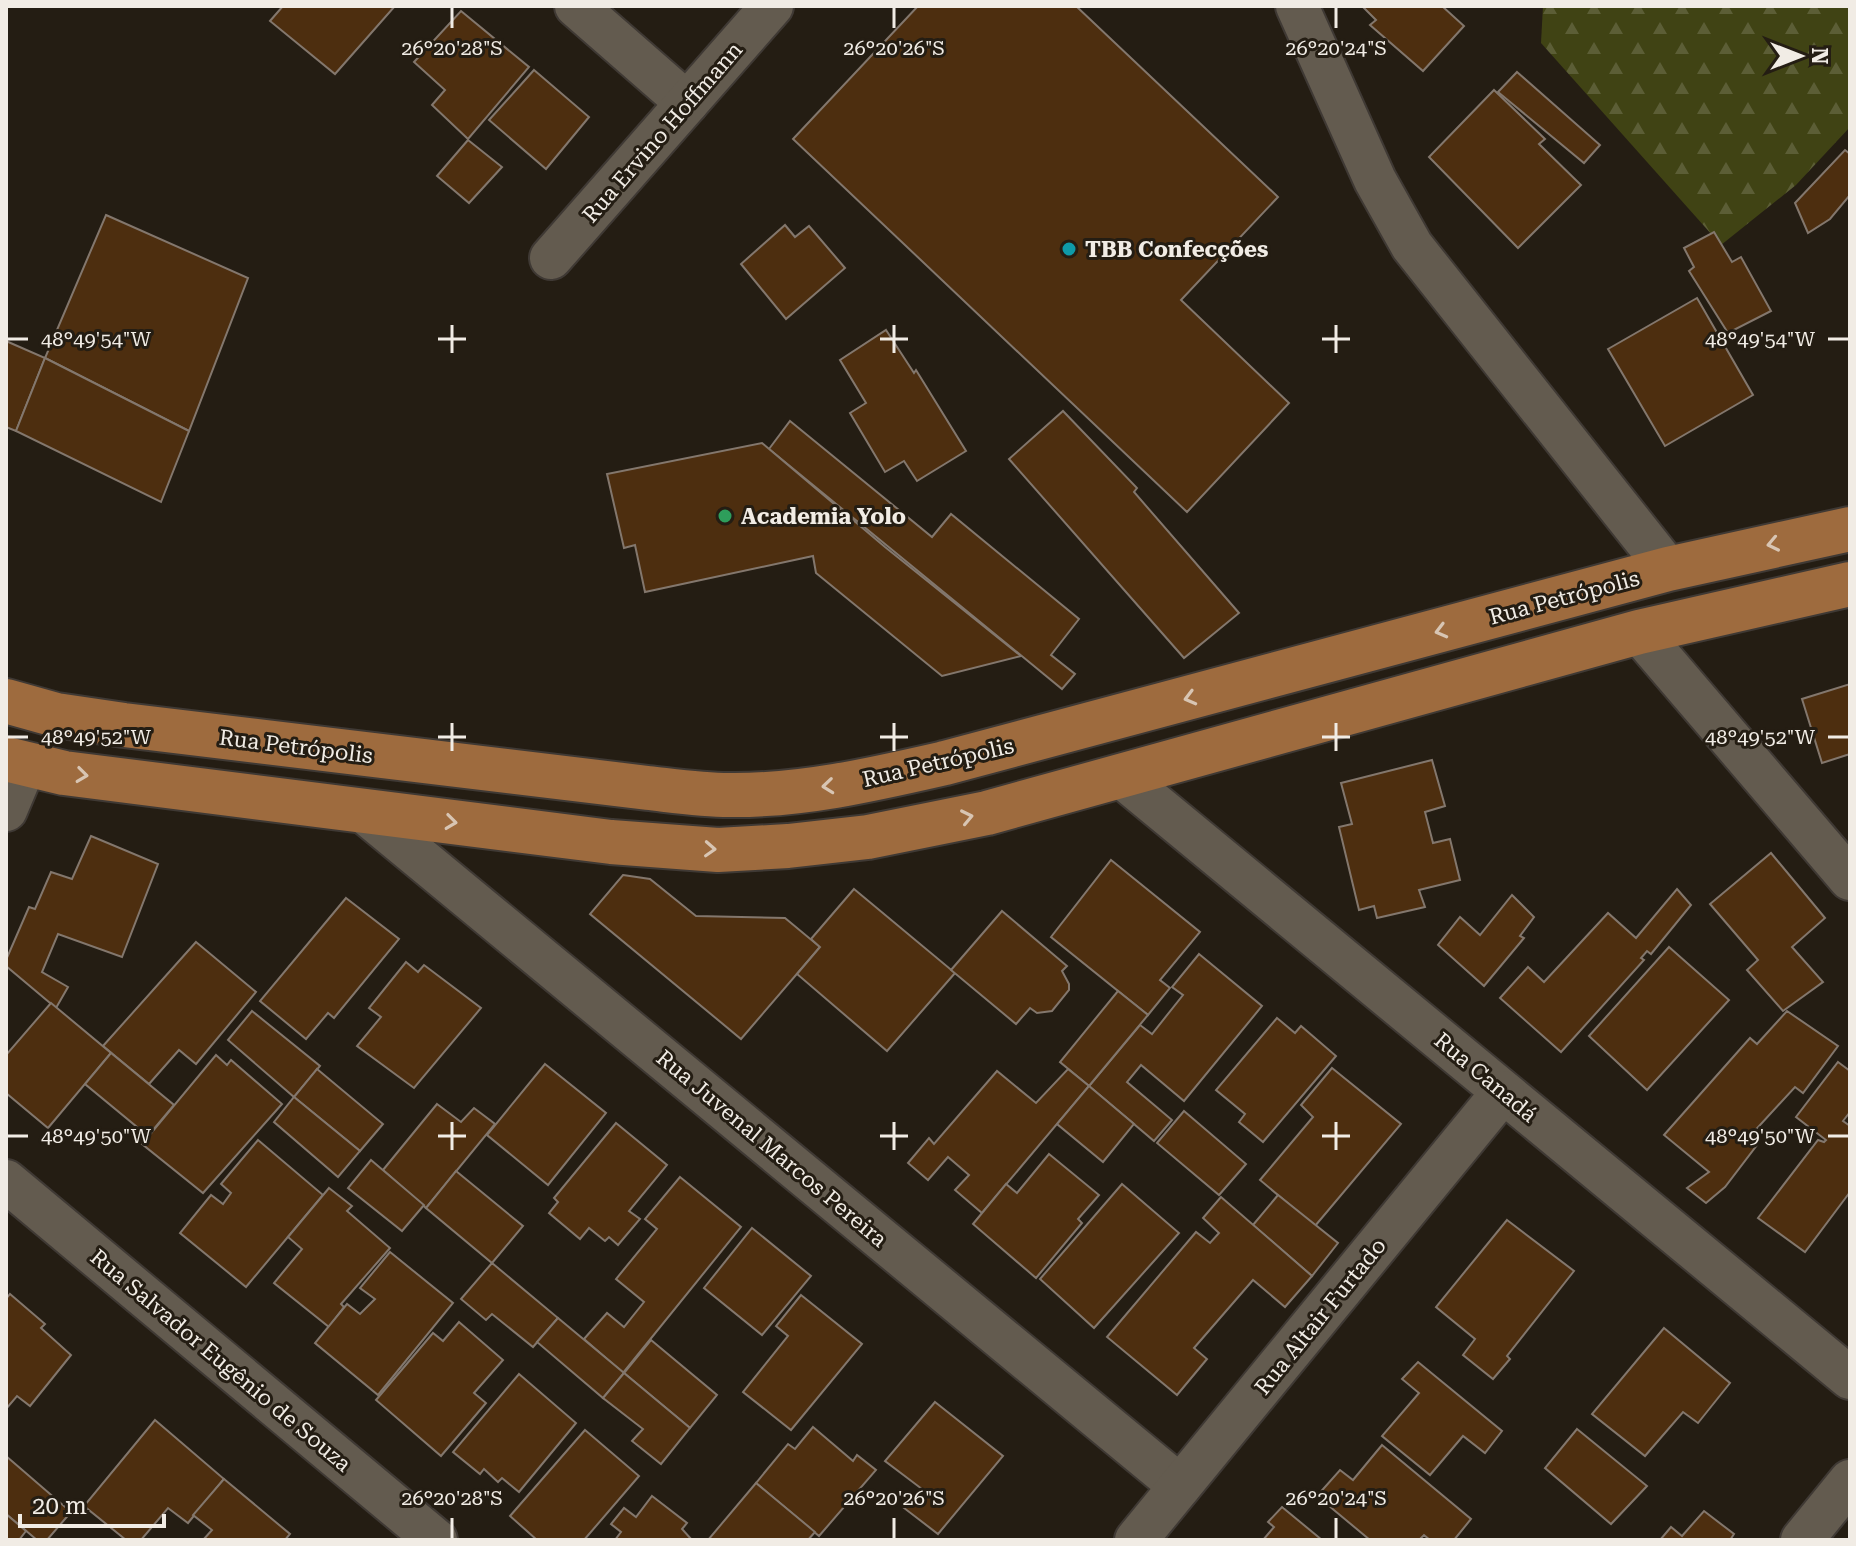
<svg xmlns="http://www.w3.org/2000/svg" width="1856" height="1546" font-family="'Roboto Serif',serif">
  <defs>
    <pattern id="forest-firs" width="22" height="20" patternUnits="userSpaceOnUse" patternTransform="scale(2)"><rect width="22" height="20" fill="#404314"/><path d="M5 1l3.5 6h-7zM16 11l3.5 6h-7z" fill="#5c5e36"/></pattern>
  </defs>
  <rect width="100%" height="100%" fill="#241d13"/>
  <polygon fill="url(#forest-firs)" points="1543,6 1850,6 1850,127 1796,185 1721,245 1541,43"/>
  <g fill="#4d2e0f" stroke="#83776d" stroke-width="2">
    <polygon points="283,6 395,6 335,74 270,21"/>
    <polygon points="918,6 1076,6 1278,197 1181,300 1289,403 1187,512 793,139"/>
    <polygon points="1362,6 1442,6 1464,26 1423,71 1370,25 1376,20"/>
    <polygon points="461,11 529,67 468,139 432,105 445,90 414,62"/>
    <polygon points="534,70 589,117 546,169 489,120"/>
    <polygon points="1517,72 1600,145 1584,163 1498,92"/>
    <polygon points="1494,90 1545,139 1539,144 1581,185 1518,248 1429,157"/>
    <polygon points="468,140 502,167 469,203 437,176"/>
    <polygon points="1845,150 1850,154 1850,195 1830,219 1808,233 1795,203"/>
    <polygon points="106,215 248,278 189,431 45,358"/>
    <polygon points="785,225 795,237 809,226 845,268 786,319 741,264"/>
    <polygon points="1714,232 1732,262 1741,257 1771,311 1728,333 1689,271 1694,267 1684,248"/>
    <polygon points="1697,298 1753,395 1665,446 1608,349"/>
    <polygon points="886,330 914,373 916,370 966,451 917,481 904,461 885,472 850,413 866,403 840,360"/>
    <polygon points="6,341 45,358 16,431 6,427"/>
    <polygon points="45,358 189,431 161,502 16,431"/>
    <polygon points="1063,411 1137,488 1134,492 1239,613 1184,658 1009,459"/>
    <polygon points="790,421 932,537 951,514 1079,619 1051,655 1075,674 1062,689 769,449"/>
    <polygon points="762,443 885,547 1021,656 942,676 816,573 813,556 645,592 635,545 624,548 607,474"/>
    <polygon points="1850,684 1850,754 1822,763 1802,699"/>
    <polygon points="1432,760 1445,806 1425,812 1433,843 1450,839 1460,880 1419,890 1425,907 1377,918 1374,906 1359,910 1339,827 1352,824 1341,783"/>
    <polygon points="91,836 158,864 122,957 58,934 42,972 68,987 56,1008 6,966 6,960 29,907 35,909 51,872 72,879"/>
    <polygon points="1771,853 1825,918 1792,947 1823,982 1783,1011 1747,970 1758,960 1710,904"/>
    <polygon points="1111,860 1200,932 1160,980 1170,988 1148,1015 1051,937"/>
    <polygon points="623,875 650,879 696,916 785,918 820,947 741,1039 590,914"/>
    <polygon points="854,889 955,973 887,1051 797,974 820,947 811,939"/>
    <polygon points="1677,889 1691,905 1651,954 1647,951 1641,958 1644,960 1561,1052 1500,998 1528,967 1544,982 1608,913 1636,938"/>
    <polygon points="1512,895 1534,917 1520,936 1524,938 1484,986 1438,945 1460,917 1480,935"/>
    <polygon points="346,898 399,939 334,1018 328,1013 306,1039 260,1001"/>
    <polygon points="1002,911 1067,966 1062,971 1069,984 1069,990 1052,1011 1037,1013 1030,1008 1016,1024 951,970"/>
    <polygon points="196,942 256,992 196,1064 179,1050 149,1084 103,1046"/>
    <polygon points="1669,947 1729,1000 1647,1090 1589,1036"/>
    <polygon points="1199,954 1262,1006 1184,1101 1141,1065 1127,1082 1172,1120 1154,1141 1089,1086 1140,1025 1152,1034 1183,995 1172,987"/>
    <polygon points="406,962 418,972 424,965 481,1008 414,1088 357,1046 381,1017 369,1008"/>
    <polygon points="1118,991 1148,1015 1089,1086 1060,1062"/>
    <polygon points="51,1003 111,1053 48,1128 6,1093 6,1055"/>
    <polygon points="252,1011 320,1066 294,1097 228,1040"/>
    <polygon points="1787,1011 1838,1046 1803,1093 1795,1087 1749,1137 1757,1145 1725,1187 1706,1203 1687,1188 1709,1172 1664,1135 1750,1038 1757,1044"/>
    <polygon points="1277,1018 1295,1033 1301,1026 1336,1056 1263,1142 1239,1122 1245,1114 1216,1090"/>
    <polygon points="111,1053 174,1105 148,1136 85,1084"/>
    <polygon points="216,1055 227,1065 231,1060 282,1104 203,1193 142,1144"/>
    <polygon points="1838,1062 1850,1071 1850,1112 1843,1121 1850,1126 1850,1192 1805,1252 1758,1218 1818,1140 1824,1142 1826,1140 1796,1117"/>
    <polygon points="545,1064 606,1113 548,1185 487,1135"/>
    <polygon points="1332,1068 1401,1124 1315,1226 1260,1180 1313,1117 1301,1105"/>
    <polygon points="317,1069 383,1124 360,1151 294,1097"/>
    <polygon points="1068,1069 1089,1086 982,1213 955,1190 969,1175 948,1157 928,1180 908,1163 929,1138 934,1144 997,1071 1036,1103"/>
    <polygon points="1089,1086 1134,1124 1103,1162 1057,1124"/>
    <polygon points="294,1097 360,1151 338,1177 274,1122"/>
    <polygon points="437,1104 461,1122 474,1108 495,1124 426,1208 383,1170"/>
    <polygon points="1184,1111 1246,1164 1219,1195 1157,1143"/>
    <polygon points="616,1123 667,1165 629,1211 640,1219 618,1245 609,1237 605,1241 589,1228 580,1239 549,1213 558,1202 554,1198"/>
    <polygon points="258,1140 323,1195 246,1287 180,1233 211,1195 223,1204 231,1193 221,1184"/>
    <polygon points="1049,1154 1099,1195 1078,1219 1082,1223 1036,1278 973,1224 1006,1184 1017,1193"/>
    <polygon points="371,1160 424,1205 402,1231 348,1188"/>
    <polygon points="456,1171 523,1226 492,1263 426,1208"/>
    <polygon points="680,1177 741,1227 623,1373 584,1339 607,1313 624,1327 644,1302 616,1279 657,1229 645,1219"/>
    <polygon points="1122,1184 1179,1233 1094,1328 1040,1279"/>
    <polygon points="329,1188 352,1206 347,1211 390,1248 341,1304 344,1307 329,1327 274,1283 302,1249 288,1237"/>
    <polygon points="1278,1195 1338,1243 1312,1276 1253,1225"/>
    <polygon points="1221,1197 1312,1276 1285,1307 1253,1280 1194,1348 1207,1359 1177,1395 1107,1337 1196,1232 1210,1243 1219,1233 1203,1218"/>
    <polygon points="1507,1220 1574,1271 1507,1356 1510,1359 1493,1379 1463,1355 1475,1339 1436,1307"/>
    <polygon points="752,1228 811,1276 762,1335 704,1288"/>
    <polygon points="390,1252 453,1303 378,1395 315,1343 347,1304 360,1314 375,1299 360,1288"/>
    <polygon points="492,1263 558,1318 533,1347 492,1314 486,1320 461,1299"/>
    <polygon points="10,1294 45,1324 41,1328 71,1355 30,1406 17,1396 6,1409 6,1299"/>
    <polygon points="801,1295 862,1344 791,1430 743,1392 788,1336 776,1326"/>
    <polygon points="558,1318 624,1373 603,1398 537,1342"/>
    <polygon points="459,1322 503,1360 474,1393 486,1403 441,1456 376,1400 433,1333 443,1341"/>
    <polygon points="1664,1328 1730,1383 1698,1423 1683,1412 1645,1456 1592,1414"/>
    <polygon points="651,1340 717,1395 690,1428 624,1373"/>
    <polygon points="1418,1362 1502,1431 1485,1453 1463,1436 1430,1475 1382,1436 1419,1393 1402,1379"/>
    <polygon points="624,1373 690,1428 661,1464 632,1441 643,1429 603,1398"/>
    <polygon points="519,1374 576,1423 519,1492 502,1478 498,1482 484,1469 480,1474 453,1452"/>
    <polygon points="935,1402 1003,1456 938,1534 904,1508 922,1489 885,1461"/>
    <polygon points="155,1420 224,1479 188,1523 168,1508 141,1540 126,1540 84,1506"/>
    <polygon points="813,1427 853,1461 857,1455 876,1470 819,1536 756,1483 788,1444 795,1449"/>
    <polygon points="1577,1429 1647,1486 1611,1524 1545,1468"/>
    <polygon points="585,1430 639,1476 584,1540 537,1540 510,1516"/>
    <polygon points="1382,1445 1471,1519 1454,1540 1430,1540 1424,1535 1419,1540 1370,1540 1317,1496 1340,1470 1353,1480"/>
    <polygon points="6,1456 71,1512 47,1540 37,1540 6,1514"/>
    <polygon points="224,1479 290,1534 285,1540 203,1540 212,1530 193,1515"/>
    <polygon points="756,1483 815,1532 808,1540 708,1540"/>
    <polygon points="652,1496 687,1523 682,1529 692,1540 615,1540 621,1532 611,1524 624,1508 636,1517"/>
    <polygon points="1282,1507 1322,1540 1263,1540 1274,1527 1268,1522"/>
    <polygon points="1704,1511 1734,1534 1730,1540 1660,1540 1671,1527 1682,1536"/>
    <polygon points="6,1514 26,1531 19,1540 6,1540"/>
  </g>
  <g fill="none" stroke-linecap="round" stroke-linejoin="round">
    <defs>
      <g id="minor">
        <polyline points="576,6 687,103"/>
        <polyline points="1297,6 1375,180 1412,246 1668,569"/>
        <polyline points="551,258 772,6"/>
        <polyline points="1639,632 1850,879"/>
        <polyline points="1122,777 1850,1378"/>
        <polyline points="6,810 25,765"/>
        <polyline points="363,811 1180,1486"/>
        <polyline points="6,1181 436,1540"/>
        <polyline points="1136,1540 1503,1092"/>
        <polyline points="1802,1540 1850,1481"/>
      </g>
      <g id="primary">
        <path d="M6,701L56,715L124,725L648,788C675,791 702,795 729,795C802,796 875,779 945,763L1668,569L1850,529"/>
        <polyline points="6,759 64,773 611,842 718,850 788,846 868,837 987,813 1639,632 1850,584"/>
      </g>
    </defs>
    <use href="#minor" stroke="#3f3934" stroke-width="46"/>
    <use href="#primary" stroke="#3f3934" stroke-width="48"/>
    <use href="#minor" stroke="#635b4f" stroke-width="42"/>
    <use href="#primary" stroke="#9e6b3e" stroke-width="44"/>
  </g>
  <defs><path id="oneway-chevron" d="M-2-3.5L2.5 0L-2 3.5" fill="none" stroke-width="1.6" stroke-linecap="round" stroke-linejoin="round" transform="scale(2)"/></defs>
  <g stroke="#d8c5b3">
    <use href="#oneway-chevron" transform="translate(1773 544) rotate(168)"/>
    <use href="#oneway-chevron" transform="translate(1441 631) rotate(165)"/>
    <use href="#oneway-chevron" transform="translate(1190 698) rotate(165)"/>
    <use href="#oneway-chevron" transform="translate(82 775) rotate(7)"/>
    <use href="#oneway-chevron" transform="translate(828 786) rotate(174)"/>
    <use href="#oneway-chevron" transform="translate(967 817) rotate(-12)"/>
    <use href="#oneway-chevron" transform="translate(451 822) rotate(7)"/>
    <use href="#oneway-chevron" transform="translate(710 849) rotate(3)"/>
  </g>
  <path fill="none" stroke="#f1ece5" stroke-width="3" d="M452,8V28M894,8V28M1336,8V28M452,325V353M894,325V353M1336,325V353M8,339H28M438,339H466M880,339H908M1322,339H1350M1828,339H1848M452,723V751M894,723V751M1336,723V751M8,737H28M438,737H466M880,737H908M1322,737H1350M1828,737H1848M452,1122V1150M894,1122V1150M1336,1122V1150M8,1136H28M438,1136H466M880,1136H908M1322,1136H1350M1828,1136H1848M452,1518V1538M894,1518V1538M1336,1518V1538"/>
  <circle fill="#0f9aa8" stroke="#241d13" stroke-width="3" cx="1069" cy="249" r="8"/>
  <circle fill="#2e9e5b" stroke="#241d13" stroke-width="3" cx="725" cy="516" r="8"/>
  <g text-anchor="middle" stroke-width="6" stroke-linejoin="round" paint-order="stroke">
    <g font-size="22" fill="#f1ece5" stroke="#241d13">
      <text transform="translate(662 132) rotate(-49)" y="8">Rua Ervino Hoffmann</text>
      <text transform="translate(1564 597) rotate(-15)" y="8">Rua Petrópolis</text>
      <text transform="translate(296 746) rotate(7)" y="8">Rua Petrópolis</text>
      <text transform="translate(938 762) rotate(-13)" y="8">Rua Petrópolis</text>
      <text transform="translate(1486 1077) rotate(40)" y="8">Rua Canadá</text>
      <text transform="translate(772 1148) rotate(40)" y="8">Rua Juvenal Marcos Pereira</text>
      <text transform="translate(1320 1316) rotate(-51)" y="8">Rua Altair Furtado</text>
      <text transform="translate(221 1360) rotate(40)" y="8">Rua Salvador Eugênio de Souza</text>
    </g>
    <g font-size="22" font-weight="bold" fill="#f1ece5" stroke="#241d13" text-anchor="start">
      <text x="1085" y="257">TBB Confecções</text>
      <text x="741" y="524">Academia Yolo</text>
    </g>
  </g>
  <g font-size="20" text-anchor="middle" fill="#f1ece5" stroke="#241d13" stroke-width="6" stroke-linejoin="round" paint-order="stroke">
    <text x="452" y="55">26°20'28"S</text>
    <text x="894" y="55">26°20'26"S</text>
    <text x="1336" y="55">26°20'24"S</text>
    <text x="1760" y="346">48°49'54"W</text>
    <text x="96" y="346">48°49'54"W</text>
    <text x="1760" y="744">48°49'52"W</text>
    <text x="96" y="744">48°49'52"W</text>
    <text x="1760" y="1143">48°49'50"W</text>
    <text x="96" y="1143">48°49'50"W</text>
    <text x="452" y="1505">26°20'28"S</text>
    <text x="894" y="1505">26°20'26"S</text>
    <text x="1336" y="1505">26°20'24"S</text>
  </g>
  <rect width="1856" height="1546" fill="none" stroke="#f1ece5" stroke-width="16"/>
  <g transform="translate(1800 56) rotate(90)" stroke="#241d13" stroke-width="6" paint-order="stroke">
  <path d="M0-6L14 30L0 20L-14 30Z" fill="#f1ece5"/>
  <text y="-12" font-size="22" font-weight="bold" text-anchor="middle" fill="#f1ece5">N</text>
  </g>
  <path d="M20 1514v12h144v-12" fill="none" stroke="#f1ece5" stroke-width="4"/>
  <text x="32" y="1514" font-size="24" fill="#f1ece5" stroke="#241d13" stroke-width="6" paint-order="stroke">20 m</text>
</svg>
